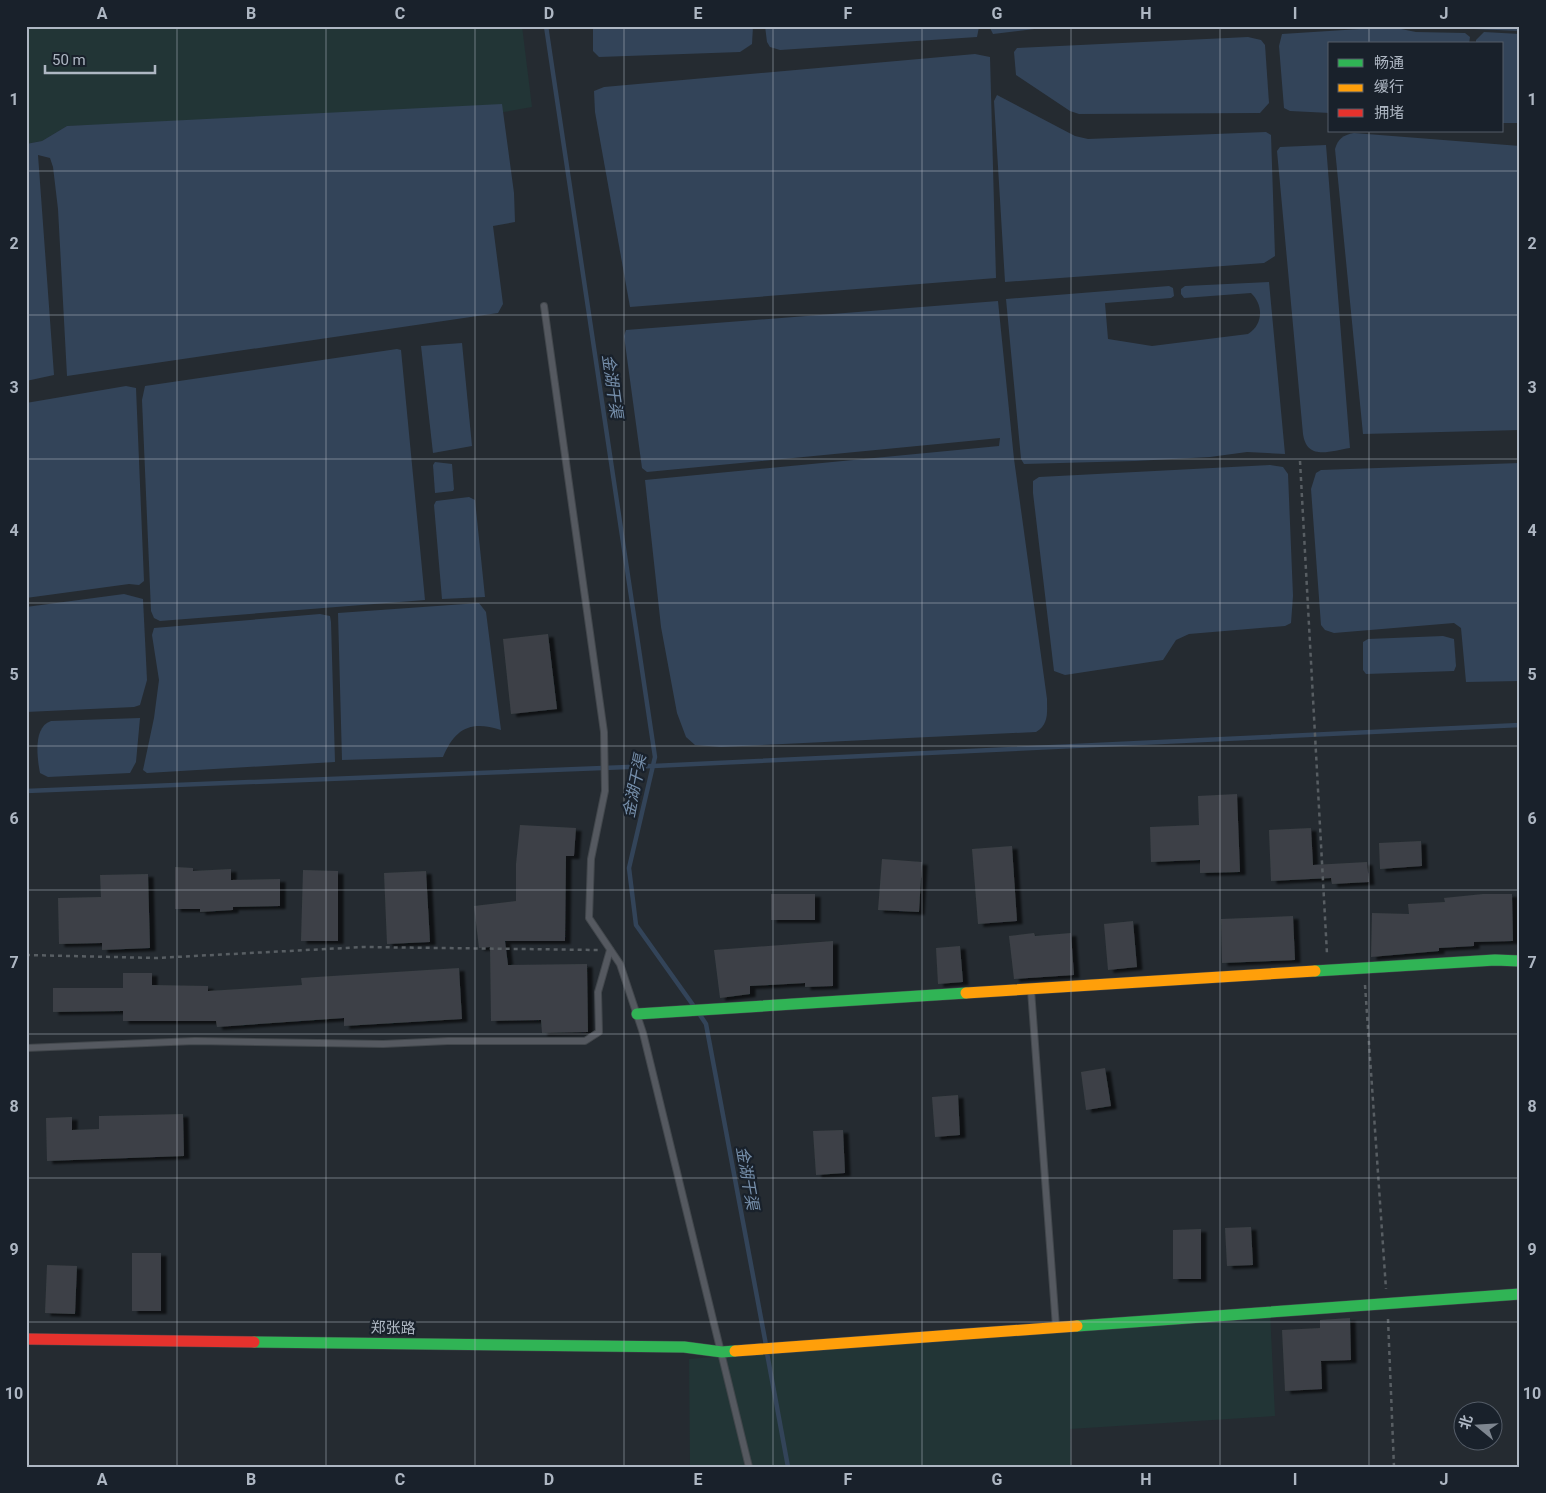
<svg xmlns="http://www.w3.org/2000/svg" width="1546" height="1493" font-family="Roboto,'Noto Sans SC',sans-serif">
  <defs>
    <filter id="shadow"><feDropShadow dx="5.5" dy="3" stdDeviation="1" flood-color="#0009"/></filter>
  </defs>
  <rect width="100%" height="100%" fill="#252b31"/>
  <g fill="#223536">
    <polygon points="26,26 522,26 532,107 504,112 67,126 42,141 26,144"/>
    <polygon points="1270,1311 1275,1416 1070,1429 1071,1467 690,1467 689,1359"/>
  </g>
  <g fill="#334459">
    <polygon points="593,26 753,26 752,44 740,52 599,57 593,51"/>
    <polygon points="765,26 979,26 979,27 977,37 780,50 770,47 767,42"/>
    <polygon points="989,26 1059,26 993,34"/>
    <polygon points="1412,26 1468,26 1464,28"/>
    <polygon points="1474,26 1520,26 1520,31 1473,29"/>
    <polygon points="1391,27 1416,32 1465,33 1470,37 1469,44 1330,44 1330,113 1290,111 1284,108 1279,46 1282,34"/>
    <polygon points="1484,32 1520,34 1520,123 1502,123 1502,44 1476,44 1476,40"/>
    <polygon points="1248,37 1261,40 1265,45 1269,103 1260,113 1079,114 1070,111 1016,75 1014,52 1017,48"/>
    <polygon points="975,54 990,57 996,278 630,307 595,112 594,91 604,87"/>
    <polygon points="997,95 1075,136 1088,139 1266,132 1271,135 1275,256 1264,263 1005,282 994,101"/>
    <polygon points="502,104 514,193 515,222 493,226 503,304 498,313 67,376 58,209 53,167 50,158 38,155 54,375 26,381 26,144 42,141 67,126"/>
    <path d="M1354,133L1520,146V430L1363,434L1335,149C1338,139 1343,135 1354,133Z"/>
    <path d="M1326,145L1350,448C1330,451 1307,461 1303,434L1277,151L1280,147Z"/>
    <path d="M1269,282L1285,454L1247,452L1210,457L1135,461L1024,464L1021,459L1006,299L1169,286L1173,288L1174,296L1171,298L1105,303L1108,339L1152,346L1248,334C1263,325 1264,305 1251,293L1184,298L1181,294V289L1185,286Z"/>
    <path d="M998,301L1014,459L1047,699C1047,713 1049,724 1036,732L721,747L695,745L686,737L677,713L661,627L645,480L999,446L1000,438L647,472L642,468L624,336L626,330Z"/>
    <polygon points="462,343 472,446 433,453 421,346"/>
    <polygon points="397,349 401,350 425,600 160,621 154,618 151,611 142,400 145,386"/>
    <polygon points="126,386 136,388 144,581 139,585 129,584 26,598 26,403"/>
    <polygon points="435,462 452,464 454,489 453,491 435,493 433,465"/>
    <polygon points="1520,463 1520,681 1466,682 1461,628 1454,623 1334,633 1325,630 1321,625 1311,489 1316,473 1321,470"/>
    <polygon points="1270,465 1283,467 1288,474 1293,596 1291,623 1285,626 1189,634 1176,640 1163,660 1065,675 1054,671 1033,493 1033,481 1039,477"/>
    <polygon points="469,497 475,500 485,597 442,599 434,505 436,501"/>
    <polygon points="124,594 143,599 147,680 140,705 134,707 26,712 26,607"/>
    <path d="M479,603L486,612L501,730C471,720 455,728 443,757L342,760L338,613Z"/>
    <polygon points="320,614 330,616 331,622 335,762 147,773 143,770 154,718 159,680 152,635 154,628"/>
    <polygon points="1443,636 1454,639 1456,666 1454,671 1366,674 1363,670 1363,642 1368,639"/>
    <path d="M140,718L136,762L130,773L48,777L40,773C37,757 33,727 51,721Z"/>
  </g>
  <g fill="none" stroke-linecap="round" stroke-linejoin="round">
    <g stroke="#334459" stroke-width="4.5">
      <polyline points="546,26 655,757 629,868 636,925 693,1005"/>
      <polyline points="26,791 653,766 1520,725"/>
      <polyline points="700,1015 706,1024 766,1345"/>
      <polyline points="767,1353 788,1467"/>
    </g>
  </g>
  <g fill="#3c4146" filter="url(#shadow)">
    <polygon points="548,634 557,709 511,714 503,639"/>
    <polygon points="1237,794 1240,872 1200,873 1200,860 1151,862 1150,827 1199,825 1198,796"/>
    <polygon points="520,825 576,828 574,856 566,856 565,941 505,941 508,965 587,964 588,1032 542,1033 541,1020 491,1021 490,947 479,948 474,906 516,901 516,864"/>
    <polygon points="1311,828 1313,865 1367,862 1369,882 1332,884 1331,878 1271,881 1269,830"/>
    <polygon points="1421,841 1422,866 1380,869 1379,843"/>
    <polygon points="1012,846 1017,921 978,924 972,849"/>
    <polygon points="882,859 922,862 919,912 878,910"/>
    <polygon points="175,867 193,868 193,871 231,869 231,880 280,879 280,906 233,907 233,910 200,912 200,909 175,909"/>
    <polygon points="303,870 338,871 338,941 301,941"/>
    <polygon points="426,871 430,942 387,944 384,873"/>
    <polygon points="148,874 150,948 102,950 102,943 59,944 58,898 101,897 100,875"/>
    <rect x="771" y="894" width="44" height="26"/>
    <polygon points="1483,894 1512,894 1513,941 1474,942 1474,946 1439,948 1439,951 1371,957 1372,913 1409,914 1408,904 1445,902 1444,898"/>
    <polygon points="1293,916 1295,960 1222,963 1221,919"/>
    <polygon points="1133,921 1137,967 1108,970 1104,924"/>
    <polygon points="1034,933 1035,936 1071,933 1074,975 1014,979 1009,936"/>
    <polygon points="833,941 833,986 805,987 805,983 750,986 750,994 720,998 714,950"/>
    <polygon points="960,946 963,982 938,984 936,948"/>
    <polygon points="459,968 462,1019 344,1026 344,1018 217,1027 216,1021 123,1021 123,1011 53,1012 53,988 123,988 123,973 152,973 152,985 208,986 208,991 302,985 301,978"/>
    <polygon points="1105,1068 1111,1106 1086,1110 1081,1072"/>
    <polygon points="958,1095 960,1135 935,1137 932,1097"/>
    <polygon points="183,1114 184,1156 47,1161 46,1118 72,1117 72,1130 99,1129 99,1116"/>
    <polygon points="843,1130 845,1173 816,1175 813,1131"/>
    <polygon points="1251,1227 1253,1265 1227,1266 1225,1228"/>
    <polygon points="1201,1229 1201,1279 1173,1279 1173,1230"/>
    <rect x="132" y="1253" width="29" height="58"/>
    <polygon points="47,1265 77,1266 75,1314 45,1313"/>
    <polygon points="1350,1318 1351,1360 1321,1361 1322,1389 1285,1391 1282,1330 1320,1328 1320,1320"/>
  </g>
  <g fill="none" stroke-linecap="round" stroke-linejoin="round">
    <defs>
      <g id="lane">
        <polyline points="544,306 604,732 605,791 591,859 589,918 620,964 643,1033 749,1467"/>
        <polyline points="1031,990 1056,1327"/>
        <polyline points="26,1048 195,1041 383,1044 448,1041 585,1041 599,1032 598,992 610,950"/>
      </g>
      <g id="fast">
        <polyline points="1315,971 1495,960 1520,961"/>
        <polyline points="637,1014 966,993"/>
        <polyline points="1077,1326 1520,1294"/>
        <polyline points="254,1342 684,1347 722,1352 735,1351"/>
      </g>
      <g id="slow">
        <polyline points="966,993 1315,971"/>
        <polyline points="735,1351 1077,1326"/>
      </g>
      <polyline id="jam" points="26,1339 254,1342"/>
    </defs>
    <use href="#lane" stroke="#42474c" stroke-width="8"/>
    <use href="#fast" stroke="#42474c" stroke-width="12"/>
    <use href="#slow" stroke="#42474c" stroke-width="12"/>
    <use href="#jam" stroke="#42474c" stroke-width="12"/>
    <g stroke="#585e63" stroke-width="2.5" stroke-dasharray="4 4" stroke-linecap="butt">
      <polyline points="1300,461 1327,954"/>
      <polyline points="26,955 156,958 364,947 599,950"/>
      <polyline points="1365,985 1386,1289"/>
      <polyline points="1388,1319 1394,1467"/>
    </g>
    <use href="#lane" stroke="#555960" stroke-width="6"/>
    <use href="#fast" stroke="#30b455" stroke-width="11"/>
    <use href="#slow" stroke="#ff9f0a" stroke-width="11"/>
    <use href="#jam" stroke="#e5322d" stroke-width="11"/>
  </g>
  <path fill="none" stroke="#aeb7c3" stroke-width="1" stroke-opacity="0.55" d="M177,26V1467M326,26V1467M475,26V1467M624,26V1467M773,26V1467M922,26V1467M1071,26V1467M1220,26V1467M1369,26V44M1369,131V1467M26,171H1520M26,315H1520M26,459H1520M26,603H1520M26,746H1520M26,890H1520M26,1034H1520M26,1178H1520M26,1322H1520"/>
  <g text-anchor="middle" stroke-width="4.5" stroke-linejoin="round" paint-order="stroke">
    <g font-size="15" fill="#aeb7c3" stroke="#19212b">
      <text transform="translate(393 1328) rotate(1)" y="5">郑张路</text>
    </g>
    <g font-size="16" font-style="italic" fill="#768fab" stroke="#19212b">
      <text transform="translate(613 386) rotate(82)" y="6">金湖干渠</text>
      <text transform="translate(634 786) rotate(-79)" y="6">金湖干渠</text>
      <text transform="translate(748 1178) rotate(80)" y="6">金湖干渠</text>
    </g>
  </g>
  <rect width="1546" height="1493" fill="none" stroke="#19212b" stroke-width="55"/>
  <rect x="1328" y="42" width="175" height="90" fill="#19212b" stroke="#555d68"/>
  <rect x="1338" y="59" width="25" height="8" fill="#30b455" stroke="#555d68"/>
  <text x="1374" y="68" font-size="15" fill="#aeb7c3">畅通</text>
  <rect x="1338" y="84" width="25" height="8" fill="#ff9f0a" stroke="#555d68"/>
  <text x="1374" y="92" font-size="15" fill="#aeb7c3">缓行</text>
  <rect x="1338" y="109" width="25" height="8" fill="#e5322d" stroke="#555d68"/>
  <text x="1374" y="118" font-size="15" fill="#aeb7c3">拥堵</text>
  <g transform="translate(1478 1426) rotate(288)"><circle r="24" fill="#19212b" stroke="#555d68"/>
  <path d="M0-4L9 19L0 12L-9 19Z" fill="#7e8690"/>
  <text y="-8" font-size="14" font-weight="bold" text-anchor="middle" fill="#aeb7c3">北</text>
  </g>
  <path d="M45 65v8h110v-8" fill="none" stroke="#aeb7c3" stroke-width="2.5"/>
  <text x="52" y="65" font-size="15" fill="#aeb7c3" stroke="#19212b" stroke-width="4" paint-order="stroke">50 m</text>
  <rect x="28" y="28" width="1490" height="1438" fill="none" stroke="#aeb7c3" stroke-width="2"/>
  <g font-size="16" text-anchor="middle" font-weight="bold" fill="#aeb7c3">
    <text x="102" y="19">A</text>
    <text x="251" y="19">B</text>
    <text x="400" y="19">C</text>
    <text x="549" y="19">D</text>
    <text x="698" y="19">E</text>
    <text x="848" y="19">F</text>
    <text x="997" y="19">G</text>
    <text x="1146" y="19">H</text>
    <text x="1295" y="19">I</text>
    <text x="1444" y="19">J</text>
    <text x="14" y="105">1</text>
    <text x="1532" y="105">1</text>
    <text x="14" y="249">2</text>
    <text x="1532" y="249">2</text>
    <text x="14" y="393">3</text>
    <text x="1532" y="393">3</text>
    <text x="14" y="536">4</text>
    <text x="1532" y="536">4</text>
    <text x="14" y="680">5</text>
    <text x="1532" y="680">5</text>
    <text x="14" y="824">6</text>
    <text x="1532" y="824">6</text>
    <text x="14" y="968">7</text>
    <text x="1532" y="968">7</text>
    <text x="14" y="1112">8</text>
    <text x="1532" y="1112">8</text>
    <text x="14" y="1255">9</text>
    <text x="1532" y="1255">9</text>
    <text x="14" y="1399">10</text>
    <text x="1532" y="1399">10</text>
    <text x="102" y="1485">A</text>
    <text x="251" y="1485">B</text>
    <text x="400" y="1485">C</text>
    <text x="549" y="1485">D</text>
    <text x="698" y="1485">E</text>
    <text x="848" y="1485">F</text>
    <text x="997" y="1485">G</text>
    <text x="1146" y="1485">H</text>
    <text x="1295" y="1485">I</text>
    <text x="1444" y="1485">J</text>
  </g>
</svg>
